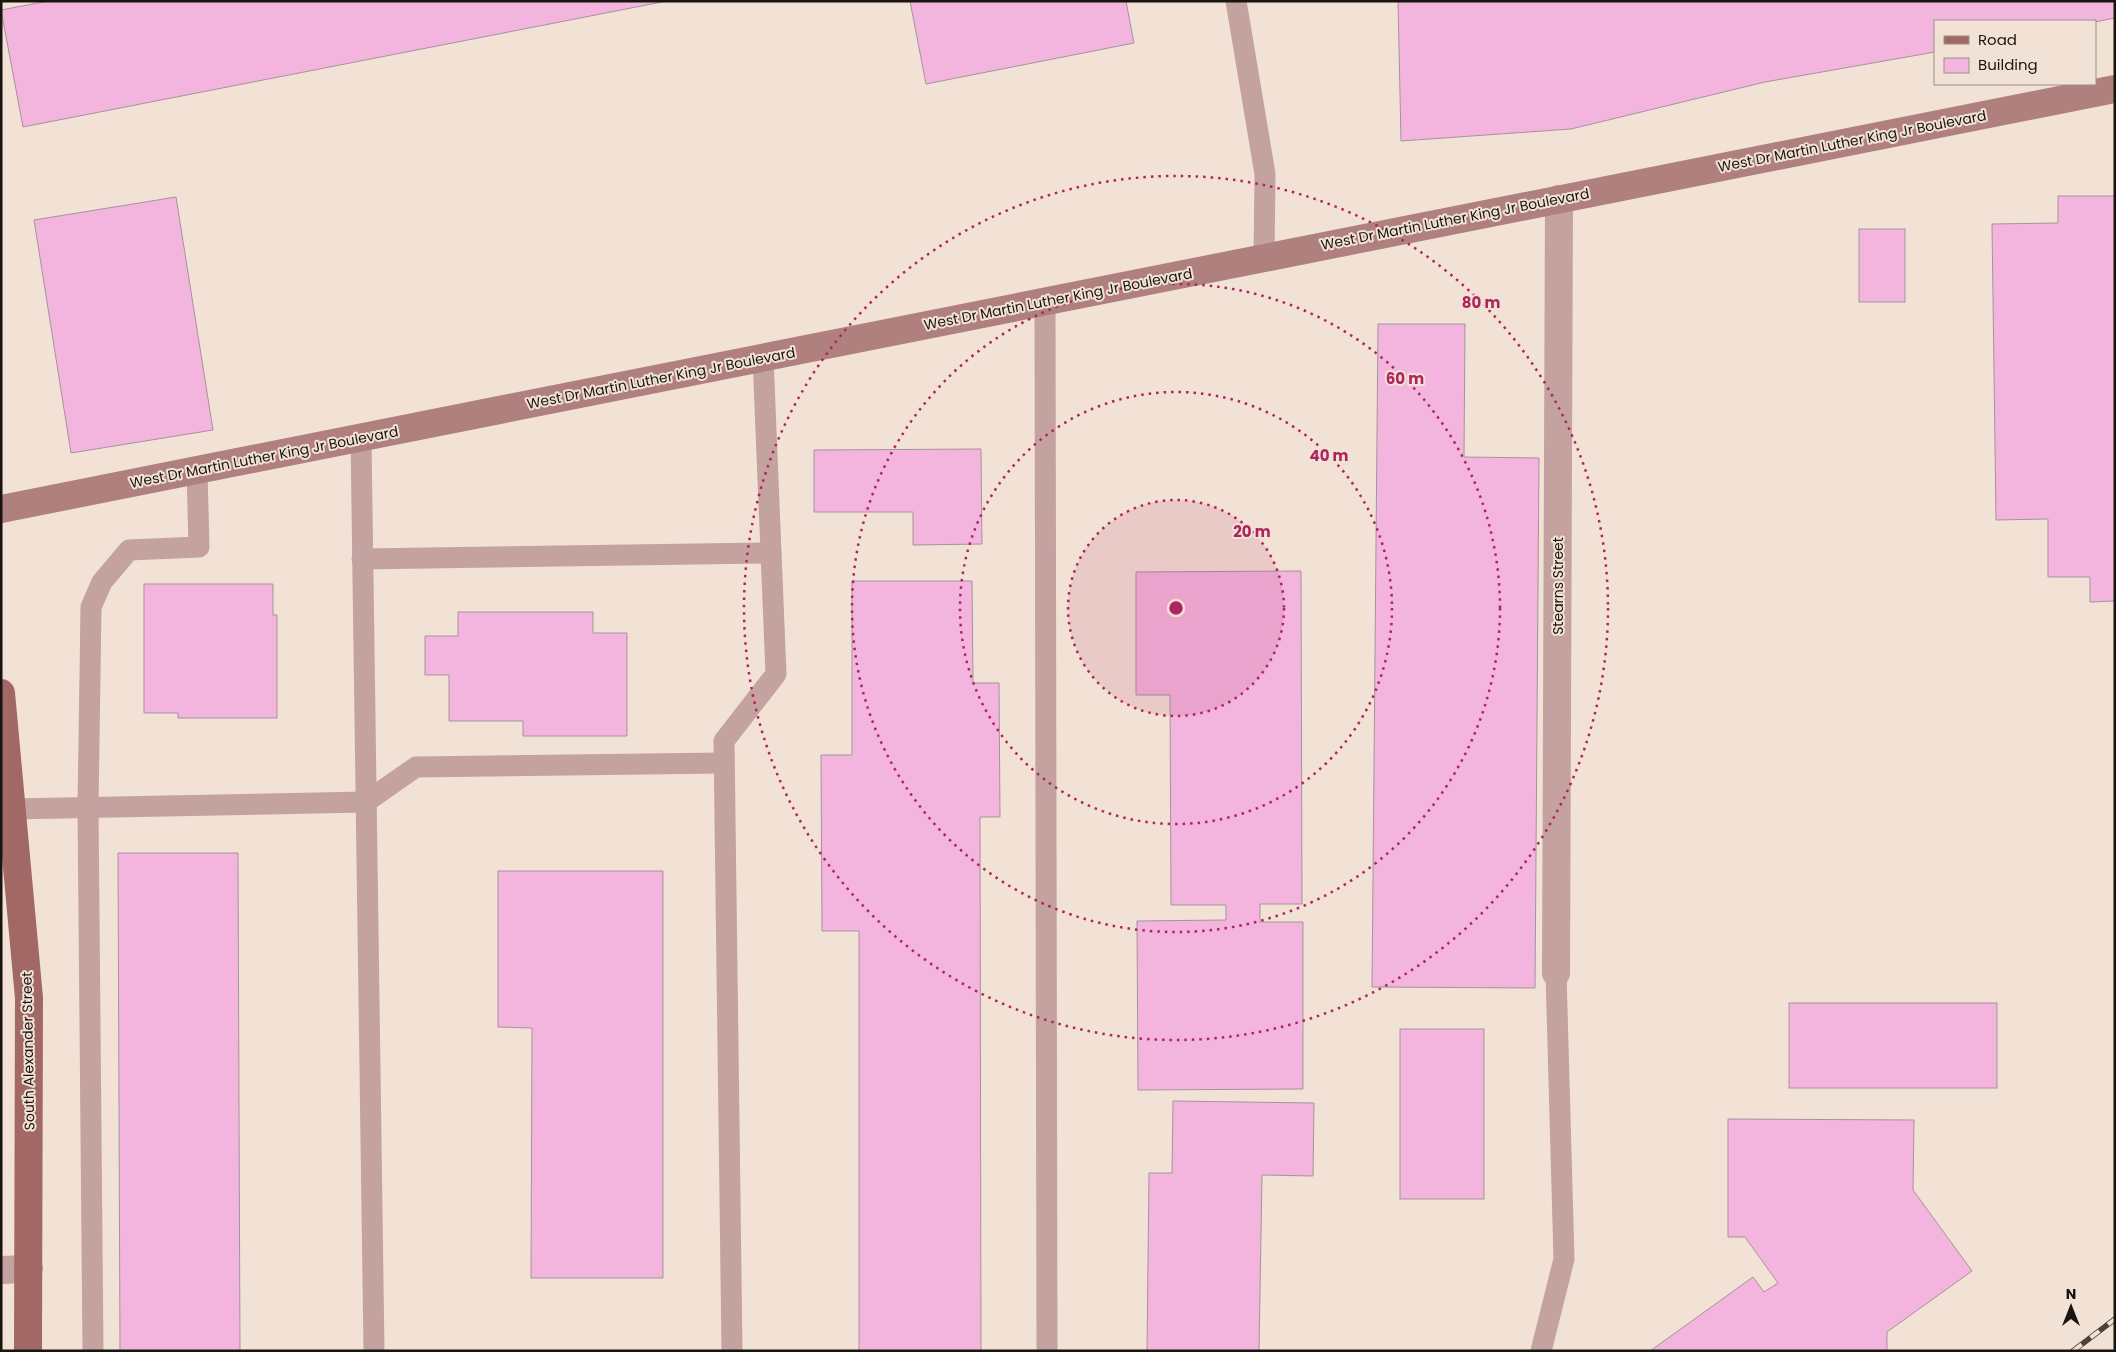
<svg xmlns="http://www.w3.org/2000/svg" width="2116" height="1352" font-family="Poppins,sans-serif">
  <rect width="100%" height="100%" fill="#f2e2d5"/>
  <g fill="#f3b5dd" stroke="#a4939d">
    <polygon points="48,1 667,1 23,127 1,10"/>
    <polygon points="910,1 1126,1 1134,43 926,84"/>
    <polygon points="1398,1 2115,1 2115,18 2095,22 1935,21 1935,52 1765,82 1571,129 1401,141"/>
    <polygon points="2058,196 2115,196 2115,601 2090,602 2090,577 2048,577 2048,519 1996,520 1992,224 2058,223"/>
    <polygon points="176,197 213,430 71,453 34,220"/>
    <rect x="1859" y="229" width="46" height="73"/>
    <polygon points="1378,324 1465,324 1464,457 1539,458 1535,988 1372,987"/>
    <polygon points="981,449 982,544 913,545 913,512 814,512 814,450"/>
    <polygon points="1301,571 1302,904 1260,904 1260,922 1303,922 1303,1089 1138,1090 1137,921 1226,920 1226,905 1171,905 1170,695 1136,695 1136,572"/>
    <polygon points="852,581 972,581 973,683 999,683 1000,817 980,817 981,1351 859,1351 859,931 822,931 821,755 852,755"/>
    <polygon points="144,584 273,584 273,615 277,615 277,718 178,718 178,713 144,713"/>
    <polygon points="458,612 593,612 593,633 627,633 627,736 523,736 523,721 449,721 449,675 425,675 425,636 458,636"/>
    <polygon points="118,853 238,853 240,1351 120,1351"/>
    <polygon points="498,871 663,871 663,1278 531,1278 532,1028 498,1027"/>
    <rect x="1789" y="1003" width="208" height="85"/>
    <rect x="1400" y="1029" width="84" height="170"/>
    <polygon points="1173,1101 1314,1103 1313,1176 1262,1175 1259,1351 1147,1351 1149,1173 1172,1173"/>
    <polygon points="1728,1119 1914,1120 1913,1190 1972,1271 1887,1332 1887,1351 1650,1351 1753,1277 1764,1292 1778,1283 1745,1237 1728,1237"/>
  </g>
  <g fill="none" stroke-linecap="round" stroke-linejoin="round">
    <g stroke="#c3a2a0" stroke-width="21">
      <polyline points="1236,1 1265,174 1264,257"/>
      <polyline points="1045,301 1047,1351"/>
      <polyline points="361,438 374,1351"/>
      <polyline points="362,559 771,553"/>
      <polyline points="12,809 366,802 416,767 724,763"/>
      <polyline points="93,1351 88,808 91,607 102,582 129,550 199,547 197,471"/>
      <polyline points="732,1351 724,741 776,674 763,357"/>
      <polyline points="1541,1351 1564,1259 1556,973"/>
    </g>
    <g stroke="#c3a2a0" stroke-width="28">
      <polyline points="1556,973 1559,199"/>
      <polyline points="1,1270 29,1269"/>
    </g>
    <polyline stroke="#b0807e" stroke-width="28" points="1,509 2115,89"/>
    <polyline stroke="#a16865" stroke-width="28" points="1,693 29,998 28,1351"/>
    <defs>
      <polyline id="rail" points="2073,1351 2115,1319"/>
    </defs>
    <use href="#rail" stroke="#4a433c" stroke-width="5.5"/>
    <use href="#rail" stroke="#f2e2d5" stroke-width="4" stroke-dasharray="11" stroke-linecap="butt"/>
  </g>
  <circle cx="1176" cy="608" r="108" fill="#af235e" fill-opacity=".12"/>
  <g fill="none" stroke="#af235e" stroke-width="2.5" stroke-dasharray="2.5 5">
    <circle cx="1176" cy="608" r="108"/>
    <circle cx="1176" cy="608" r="216"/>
    <circle cx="1176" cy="608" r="324"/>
    <circle cx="1176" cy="608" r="432"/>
  </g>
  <g text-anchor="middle" stroke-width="4" stroke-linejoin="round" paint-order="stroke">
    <g font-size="14" fill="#19140f" stroke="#f2e2d5">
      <text transform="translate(1852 141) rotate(-11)" y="5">West Dr Martin Luther King Jr Boulevard</text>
      <text transform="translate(1455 219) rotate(-11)" y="5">West Dr Martin Luther King Jr Boulevard</text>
      <text transform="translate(1058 299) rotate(-11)" y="5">West Dr Martin Luther King Jr Boulevard</text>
      <text transform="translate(661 378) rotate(-11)" y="5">West Dr Martin Luther King Jr Boulevard</text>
      <text transform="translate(264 457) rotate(-11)" y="5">West Dr Martin Luther King Jr Boulevard</text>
      <text transform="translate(1558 586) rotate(-90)" y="5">Stearns Street</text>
      <text transform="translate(28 1051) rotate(-91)" y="5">South Alexander Street</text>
    </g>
  </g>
  <circle cx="1176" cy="608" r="8" fill="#af235e" stroke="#f2e2d5" stroke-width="2.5"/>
  <g font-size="15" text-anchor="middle" font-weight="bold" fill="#af235e" stroke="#f2e2d5" stroke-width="4" stroke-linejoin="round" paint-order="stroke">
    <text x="1481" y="308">80 m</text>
    <text x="1405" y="384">60 m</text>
    <text x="1329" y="461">40 m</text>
    <text x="1252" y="537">20 m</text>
  </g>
  <rect width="2116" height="1352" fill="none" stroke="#19140f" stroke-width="5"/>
  <rect x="1934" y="20" width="162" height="65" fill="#f2e2d5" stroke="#9b9086"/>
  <rect x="1944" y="36" width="25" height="8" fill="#a16865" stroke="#9b9086"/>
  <text x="1978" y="45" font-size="15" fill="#19140f">Road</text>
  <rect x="1944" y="58" width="25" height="15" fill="#f3b5dd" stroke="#9b9086"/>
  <text x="1978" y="70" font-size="15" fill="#19140f">Building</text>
  <g transform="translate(2071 1307)" stroke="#f2e2d5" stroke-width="4" paint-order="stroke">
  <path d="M0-4L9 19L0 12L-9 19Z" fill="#19140f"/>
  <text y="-8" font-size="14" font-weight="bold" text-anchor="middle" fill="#19140f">N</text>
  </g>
</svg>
